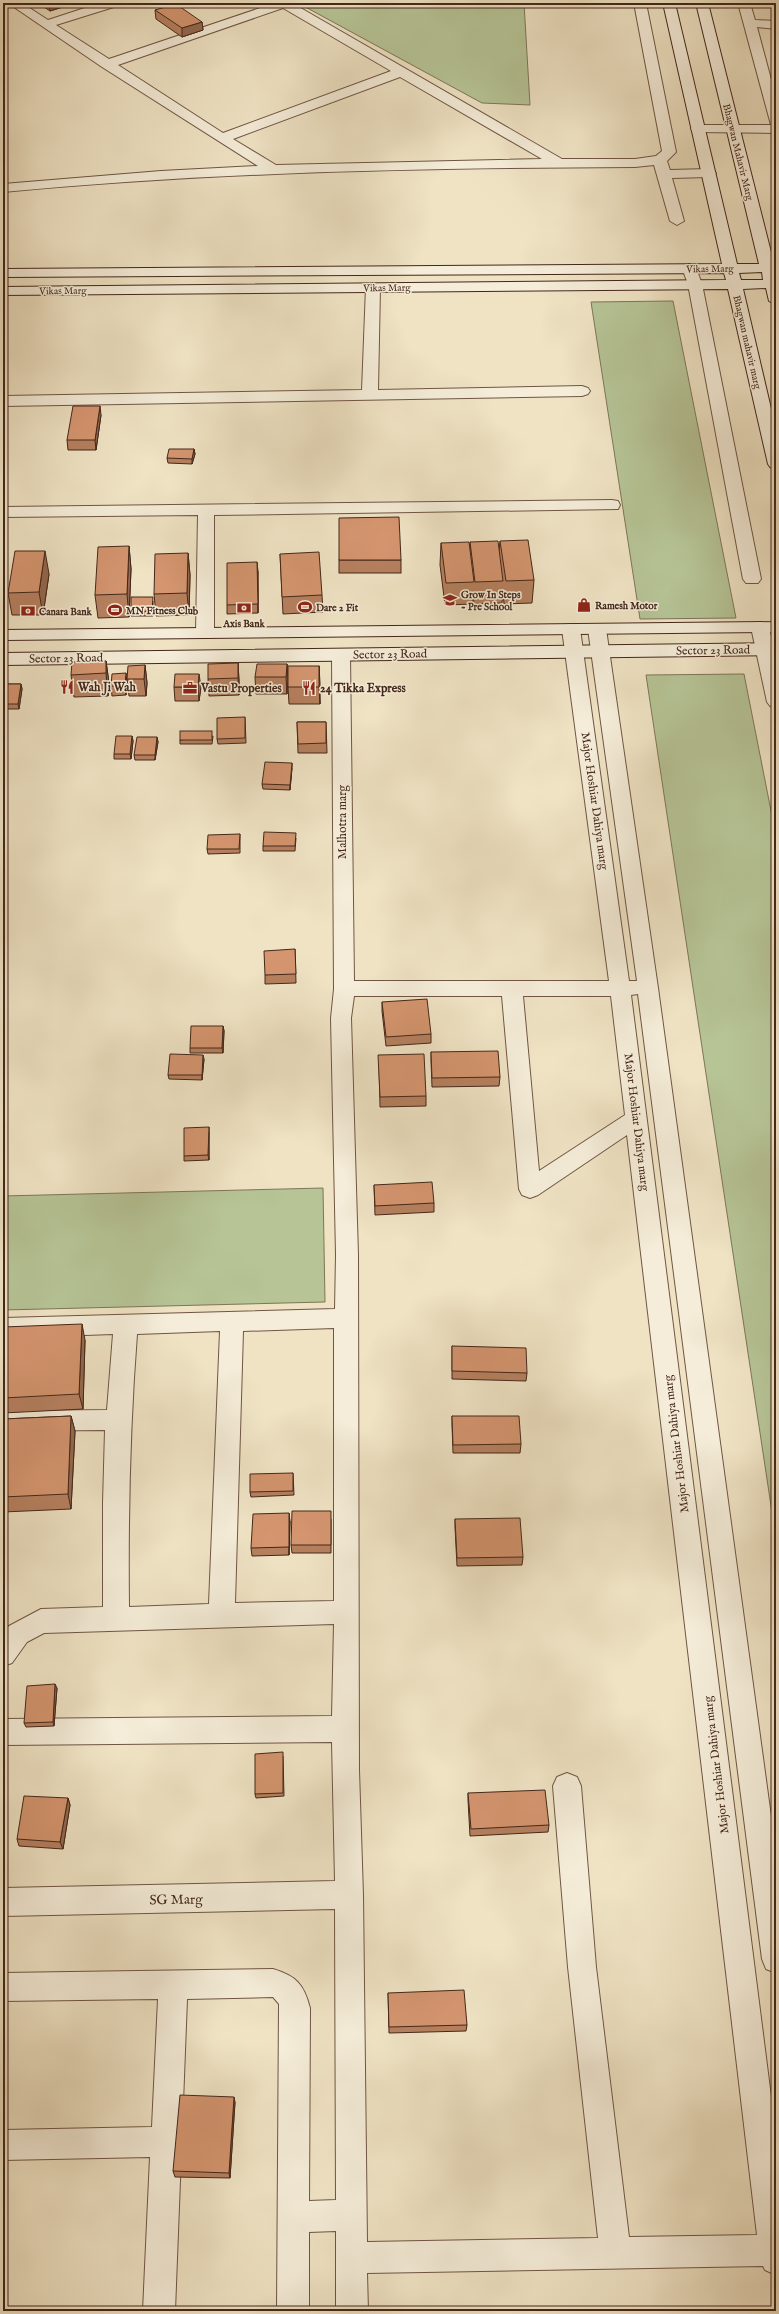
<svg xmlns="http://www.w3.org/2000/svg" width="779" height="2314" font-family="'IM FELL English',serif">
  <rect width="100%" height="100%" fill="#efe3c4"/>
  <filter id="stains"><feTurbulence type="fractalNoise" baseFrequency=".005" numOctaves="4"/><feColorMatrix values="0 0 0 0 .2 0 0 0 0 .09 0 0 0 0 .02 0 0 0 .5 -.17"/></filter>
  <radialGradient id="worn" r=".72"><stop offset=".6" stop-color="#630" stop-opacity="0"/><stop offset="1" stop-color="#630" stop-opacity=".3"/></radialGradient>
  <g fill="#b6c496" stroke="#7d7658">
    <polygon points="298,3 524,3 530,105 482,103"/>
    <polygon points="673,301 736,618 640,619 591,302"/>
    <polygon points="744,674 776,836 776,1539 646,675"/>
    <polygon points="323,1188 325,1302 3,1310 3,1196"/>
  </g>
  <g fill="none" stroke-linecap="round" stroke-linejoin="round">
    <defs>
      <g id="street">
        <path d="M8,3H22L48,20L100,3H119L117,6L56,25L109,59L275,3H292L562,159H635L656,156L662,151L634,3H646L676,152L667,161L670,170L709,169L716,173L709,177L672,178L684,221L677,225L670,221L654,165L635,167C424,168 213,172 3,192V184L161,171L258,166L102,67ZM283,8L391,71L223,133L118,65ZM400,77L542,159L276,165L233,139Z"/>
        <polygon points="738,3 750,3 755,20 776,21 776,29 757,27 776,98 776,133 693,132 691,129 693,126 698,125 771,125"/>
        <polygon points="689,264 696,268 702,284 761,579 758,583 746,583 743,579 688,284 682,268"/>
        <polygon points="373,283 380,287 378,390 582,386 588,388 590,391 588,394 582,396 3,406 3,396 362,390 366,287"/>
        <polygon points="612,500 618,501 620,505 618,509 214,515 214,633 211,637 199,637 196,633 198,515 3,517 3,507"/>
        <polygon points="760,622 766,623 769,627 776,660 776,708 770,706 767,702 751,627 754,623"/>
        <path d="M571,624L577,625L580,629L629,981H637L588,629L591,625H603L606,629L658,988L776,1853V1973L766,1969L762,1959L638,994L631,995L776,2136V2275L765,2270L763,2266L367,2273L368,2311H336V2231L309,2232V2311H277L279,2004L273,1997L187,1999L175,2311H143L150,2157L3,2160V2130L152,2127L158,1999L3,2001V1973L273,1969C296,1976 304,1984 310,2008L309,2201L336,2200L335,1909L3,1916V1888L335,1881L332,1742L3,1745V1719L332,1716L334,1624L44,1633L27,1642L12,1663L3,1666V1633L9,1626L41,1609L103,1607V1503L105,1430L3,1431V1411L107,1410L113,1334L3,1338V1318L335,1309L336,1255L331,1018L334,989L332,655L335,651L341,649L347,651L350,655L354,981H609L562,629L565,625ZM354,996H502L519,1189L522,1195L530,1198L538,1195L627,1135L757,2235L629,2237L596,1967L581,1786L577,1777L567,1773L557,1777L553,1786L568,1967L598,2238L367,2242L363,1895L359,1770L358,1255L351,1018ZM523,996H611L625,1115L539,1171ZM334,1328V1601L235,1603L243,1331ZM220,1331L209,1604L129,1607C128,1515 130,1425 137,1334Z"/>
      </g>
      <g id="secondary">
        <path d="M663,3H675L737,264H759L696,3H708L775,268L776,305L769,301L766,288L743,289L776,430V469L770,467L768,464L728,289L3,295V287L726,280L724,273L3,277V269L722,264ZM762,272L763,280H741L739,273Z"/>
        <polygon points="776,622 776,632 3,640 3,630"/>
        <polygon points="776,643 776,655 3,665 3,653"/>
      </g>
    </defs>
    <use href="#street" stroke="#6f5644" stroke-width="2"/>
    <use href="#secondary" stroke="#44271a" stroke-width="2"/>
    <use href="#street" fill="#f5edd9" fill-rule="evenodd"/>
    <use href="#secondary" fill="#f5edd9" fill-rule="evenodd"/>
  </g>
  <g fill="#b6805f" stroke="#44271a">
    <polygon points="38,3 69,3 69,5 50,11"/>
    <polygon points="155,10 202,22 203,30 182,37 156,19"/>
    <polygon points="101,415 96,450 68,450 67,440"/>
    <polygon points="194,449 195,454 192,464 168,463 167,458"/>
    <polygon points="500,541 534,580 532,603 504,604 503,593 502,603 474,604 473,595 473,604 445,605 440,565 441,543 470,551 470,542 499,551"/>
    <polygon points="129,546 131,569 129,617 98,618 95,595"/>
    <polygon points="188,553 190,575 189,615 156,616 154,594"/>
    <polygon points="280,554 322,595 323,612 283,614"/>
    <rect x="339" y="560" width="62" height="13"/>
    <polygon points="258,571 258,613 227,614 227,605"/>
    <polygon points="49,574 43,615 12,615 8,593"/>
    <polygon points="153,601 153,616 131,616 131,612"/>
    <polygon points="106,661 109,683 108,696 74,697 71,675"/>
    <polygon points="238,663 239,681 239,695 209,696 208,679"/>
    <polygon points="287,664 287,694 256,694 255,677"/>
    <polygon points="145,665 147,683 146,696 129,696 127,679"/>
    <polygon points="319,666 320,704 289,704 288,687"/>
    <polygon points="127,683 126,695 112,696 111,686"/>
    <polygon points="3,684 21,684 22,689 19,709 3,709"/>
    <polygon points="174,687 201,687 199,701 175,701"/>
    <polygon points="245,717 246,743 218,744 217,739"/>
    <polygon points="297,722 326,722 327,753 298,753"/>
    <polygon points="132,736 133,741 131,759 114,759 114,754"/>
    <polygon points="213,736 212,744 180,744 180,740"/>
    <polygon points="157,737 158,742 155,760 135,760 134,755"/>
    <polygon points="292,768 290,790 263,789 262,784"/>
    <polygon points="240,834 240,853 208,854 207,849"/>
    <polygon points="296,838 295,851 263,851 263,846"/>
    <polygon points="295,949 296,983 265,984 265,975"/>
    <polygon points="382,1002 431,1034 431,1043 386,1046 382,1011"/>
    <polygon points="223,1026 224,1031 223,1053 190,1053 190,1048"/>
    <polygon points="431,1052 500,1077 499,1086 432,1087 431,1061"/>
    <polygon points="204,1059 202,1080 169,1079 168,1075"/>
    <polygon points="379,1064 426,1096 426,1106 380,1107"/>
    <polygon points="209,1132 209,1160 184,1161 184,1156"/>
    <polygon points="374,1185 434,1203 434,1212 375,1215"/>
    <polygon points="3,1327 85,1340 83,1409 3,1413"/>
    <polygon points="452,1346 527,1373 526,1381 452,1379"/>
    <polygon points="71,1416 75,1431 71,1509 3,1512 3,1419"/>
    <polygon points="452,1416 521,1444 520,1453 453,1453 452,1425"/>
    <polygon points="293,1473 294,1495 251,1497 250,1492"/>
    <polygon points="331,1519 331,1553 292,1553 291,1545"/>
    <polygon points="455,1519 523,1557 522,1565 457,1566 455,1527"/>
    <polygon points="290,1521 289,1555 252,1556 251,1548"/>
    <polygon points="57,1688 54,1726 26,1727 24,1723"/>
    <polygon points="283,1756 284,1796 256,1798 255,1794"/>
    <polygon points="468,1793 549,1825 548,1832 470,1836 468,1800"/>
    <polygon points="68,1798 70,1805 63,1849 19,1846 17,1839"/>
    <polygon points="388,1993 467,2025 466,2031 389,2033"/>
    <polygon points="235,2102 230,2178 175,2177 173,2171"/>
  </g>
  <g fill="#94684e" stroke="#44271a">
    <polygon points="60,3 69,3 69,5 50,11 49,6"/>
    <polygon points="202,22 203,30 182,37 182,28"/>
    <polygon points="100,406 101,415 96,450 95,440"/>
    <polygon points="194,449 195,454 192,464 192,459"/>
    <polygon points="129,546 131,569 129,617 127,594"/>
    <polygon points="45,551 49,574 43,615 39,592"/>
    <polygon points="188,553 190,575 189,615 187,593"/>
    <polygon points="257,562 258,571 258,613 258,604"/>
    <polygon points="106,661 109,683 108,696 106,673"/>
    <polygon points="238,663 239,681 239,695 238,678"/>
    <polygon points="287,664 288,681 287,694 286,677"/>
    <polygon points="145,665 147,683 146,696 144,679"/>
    <polygon points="319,666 320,683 320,704 319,687"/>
    <polygon points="126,673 127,683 126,695 125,686"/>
    <polygon points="199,674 201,687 199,701 198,687"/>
    <polygon points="21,684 22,689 19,709 18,704"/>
    <polygon points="132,736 133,741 131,759 130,754"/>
    <polygon points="157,737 158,742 155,760 155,755"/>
    <polygon points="292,763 292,768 290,790 290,785"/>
    <polygon points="223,1026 224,1031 223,1053 222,1048"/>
    <polygon points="203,1055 204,1059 202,1080 202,1075"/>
    <polygon points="209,1127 209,1160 208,1155"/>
    <polygon points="82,1324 85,1340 83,1409 79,1394"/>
    <polygon points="71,1416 75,1431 71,1509 68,1494"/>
    <polygon points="289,1513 290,1521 289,1555"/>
    <polygon points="55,1684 57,1688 54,1726 53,1722"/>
    <polygon points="68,1798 70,1805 63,1849 60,1842"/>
    <polygon points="234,2097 235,2102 230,2178 229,2173"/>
  </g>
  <g fill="#d4956f" stroke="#44271a">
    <polygon points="44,3 60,3 49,6"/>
    <polygon points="176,4 202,22 182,28 155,10"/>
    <polygon points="73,406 100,406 95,440 67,440"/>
    <polygon points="169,449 194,449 192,459 167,458"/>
    <polygon points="399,517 401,560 339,560 339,518"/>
    <polygon points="528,540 534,580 506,581 500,541"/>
    <polygon points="498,541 503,581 475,582 470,542"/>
    <polygon points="469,542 474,582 446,583 441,543"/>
    <polygon points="129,546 127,594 95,595 98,547"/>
    <polygon points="15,551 45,551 39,592 8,593"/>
    <polygon points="319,552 322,595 282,597 280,554"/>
    <polygon points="188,553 187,593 154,594 155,554"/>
    <polygon points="257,562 258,604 227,605 227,563"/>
    <polygon points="131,597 153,597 152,611 131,612"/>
    <polygon points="106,661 106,673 71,675 72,662"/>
    <polygon points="238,663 238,678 208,679 208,664"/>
    <polygon points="257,664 287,664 286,677 255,677"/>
    <polygon points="145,665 144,679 127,679 128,666"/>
    <rect x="288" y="666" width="31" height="21"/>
    <polygon points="126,673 125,686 111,686 112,674"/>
    <polygon points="175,674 199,674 198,687 174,687"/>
    <polygon points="3,684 21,684 18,704 3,704"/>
    <polygon points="245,717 245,738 217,739 217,718"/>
    <polygon points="297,722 326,722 326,743 298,744"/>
    <rect x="180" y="731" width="32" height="9"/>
    <polygon points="116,736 132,736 130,754 114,754"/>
    <polygon points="137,737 157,737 155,755 134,755"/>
    <polygon points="265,762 292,763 290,785 262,784"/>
    <polygon points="264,832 296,833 295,846 263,846"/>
    <polygon points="240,834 239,849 207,849 208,835"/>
    <polygon points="295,949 296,974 265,975 264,951"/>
    <polygon points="427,999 431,1034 386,1037 382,1002"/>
    <polygon points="191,1026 223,1026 222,1048 190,1048"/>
    <polygon points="498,1051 500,1077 432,1078 431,1052"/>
    <polygon points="170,1054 203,1055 202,1075 168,1075"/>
    <polygon points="424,1054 426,1096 380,1097 378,1055"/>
    <polygon points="209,1127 208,1155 184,1156 184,1128"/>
    <polygon points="432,1182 434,1203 375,1206 374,1185"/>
    <polygon points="82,1324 79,1394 3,1398 3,1327"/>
    <polygon points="452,1346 526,1348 527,1373 452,1371"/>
    <polygon points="71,1416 68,1494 3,1497 3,1419"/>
    <polygon points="452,1416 519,1416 521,1444 453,1445"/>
    <polygon points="293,1473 293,1491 250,1492 250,1474"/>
    <polygon points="292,1511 331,1511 331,1545 291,1545"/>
    <polygon points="289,1513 289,1547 251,1548 253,1514"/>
    <polygon points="520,1518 523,1557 457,1558 455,1519"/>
    <polygon points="55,1684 53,1722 24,1723 27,1686"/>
    <polygon points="283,1752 283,1793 255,1794 255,1754"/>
    <polygon points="545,1790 549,1825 471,1829 468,1793"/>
    <polygon points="24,1796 68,1798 60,1842 17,1839"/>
    <polygon points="464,1990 467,2025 389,2027 388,1993"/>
    <polygon points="180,2095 234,2097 229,2173 173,2171"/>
  </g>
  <defs>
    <symbol id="school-bare" viewBox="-9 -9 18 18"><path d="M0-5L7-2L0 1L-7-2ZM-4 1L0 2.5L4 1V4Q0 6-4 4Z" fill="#8f2418" stroke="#f5edd9" stroke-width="2.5" paint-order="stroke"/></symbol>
    <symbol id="shop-bare" viewBox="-9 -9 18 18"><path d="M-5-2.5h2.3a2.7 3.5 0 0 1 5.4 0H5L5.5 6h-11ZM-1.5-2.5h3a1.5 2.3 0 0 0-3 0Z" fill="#8f2418" stroke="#f5edd9" stroke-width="2.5" paint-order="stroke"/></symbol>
    <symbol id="stadium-bare" viewBox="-9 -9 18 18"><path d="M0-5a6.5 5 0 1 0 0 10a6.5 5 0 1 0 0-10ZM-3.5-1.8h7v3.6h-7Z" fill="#8f2418" stroke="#f5edd9" stroke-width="2.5" paint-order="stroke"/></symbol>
    <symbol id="bank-bare" viewBox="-9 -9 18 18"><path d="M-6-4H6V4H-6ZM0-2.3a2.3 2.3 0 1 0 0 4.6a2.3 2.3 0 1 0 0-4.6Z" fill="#8f2418" stroke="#f5edd9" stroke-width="2.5" paint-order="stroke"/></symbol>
    <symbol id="restaurant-bare" viewBox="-9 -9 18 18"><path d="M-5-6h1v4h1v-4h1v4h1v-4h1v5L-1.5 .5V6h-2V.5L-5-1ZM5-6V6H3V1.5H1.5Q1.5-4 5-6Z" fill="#8f2418" stroke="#f5edd9" stroke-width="2.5" paint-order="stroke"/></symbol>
    <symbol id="office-bare" viewBox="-9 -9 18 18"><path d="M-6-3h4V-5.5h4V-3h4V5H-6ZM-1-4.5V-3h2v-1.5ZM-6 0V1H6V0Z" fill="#8f2418" stroke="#f5edd9" stroke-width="2.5" paint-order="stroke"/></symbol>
  </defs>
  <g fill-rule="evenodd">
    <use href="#school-bare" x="440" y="590" width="20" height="20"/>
    <use href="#shop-bare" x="574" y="595" width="20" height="20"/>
    <use href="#stadium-bare" x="295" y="597" width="20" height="20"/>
    <use href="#bank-bare" x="234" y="598" width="20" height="20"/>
    <use href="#stadium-bare" x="105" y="600" width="20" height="20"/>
    <use href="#bank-bare" x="18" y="601" width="20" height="20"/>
    <use href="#restaurant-bare" x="57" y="677" width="20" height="20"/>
    <use href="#office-bare" x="180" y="678" width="20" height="20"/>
    <use href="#restaurant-bare" x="299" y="678" width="20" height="20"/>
  </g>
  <g text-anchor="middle" stroke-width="3" stroke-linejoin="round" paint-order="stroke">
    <g font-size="10" fill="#44271a" stroke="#f5edd9">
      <text transform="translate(739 152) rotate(76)" y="4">Bhagwan Mahavir Marg</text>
      <text transform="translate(710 268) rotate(-1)" y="4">Vikas Marg</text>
      <text transform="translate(387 287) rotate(-1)" y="4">Vikas Marg</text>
      <text transform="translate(63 290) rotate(-1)" y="4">Vikas Marg</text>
      <text transform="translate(748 342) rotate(77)" y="4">Bhagwan mahavir marg</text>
    </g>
    <g font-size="10" font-weight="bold" fill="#44271a" stroke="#f5edd9" text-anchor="start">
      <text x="461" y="598">Grow In Steps<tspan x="461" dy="12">- Pre School</tspan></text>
      <text x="595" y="609">Ramesh Motor</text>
      <text x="316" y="611">Dare 2 Fit</text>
      <text x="126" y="614">MN Fitness Club</text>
      <text x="39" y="615">Canara Bank</text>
      <text x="244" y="627" text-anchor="middle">Axis Bank</text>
    </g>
    <g font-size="12" fill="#44271a" stroke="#f5edd9">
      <text transform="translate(713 650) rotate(-1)" y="4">Sector 23 Road</text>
      <text transform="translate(390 654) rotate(-1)" y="4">Sector 23 Road</text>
      <text transform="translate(66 658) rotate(-1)" y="4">Sector 23 Road</text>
      <text transform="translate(595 801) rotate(82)" y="4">Major Hoshiar Dahiya marg</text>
      <text transform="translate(342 822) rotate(-90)" y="4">Malhotra marg</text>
      <text transform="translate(637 1122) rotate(83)" y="4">Major Hoshiar Dahiya marg</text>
      <text transform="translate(676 1444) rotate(-97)" y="4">Major Hoshiar Dahiya marg</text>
      <text transform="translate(716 1765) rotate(-97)" y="4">Major Hoshiar Dahiya marg</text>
    </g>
    <g font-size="12" font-weight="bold" fill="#44271a" stroke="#f5edd9" text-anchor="start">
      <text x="78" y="691">Wah Ji Wah</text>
      <text x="201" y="692">Vastu Properties</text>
      <text x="320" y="692">24 Tikka Express</text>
    </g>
    <g font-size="14" fill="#44271a" stroke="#f5edd9">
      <text transform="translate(176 1899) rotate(-1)" y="5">SG Marg</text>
    </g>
  </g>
  <rect width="779" height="2314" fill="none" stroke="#efe3c4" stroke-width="16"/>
  <rect x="4" y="4" width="771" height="2306" fill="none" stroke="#44271a" stroke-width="2"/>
  <rect x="8" y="8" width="763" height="2298" fill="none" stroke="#44271a"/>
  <rect width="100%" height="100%" filter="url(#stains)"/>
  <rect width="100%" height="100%" fill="url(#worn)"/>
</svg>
